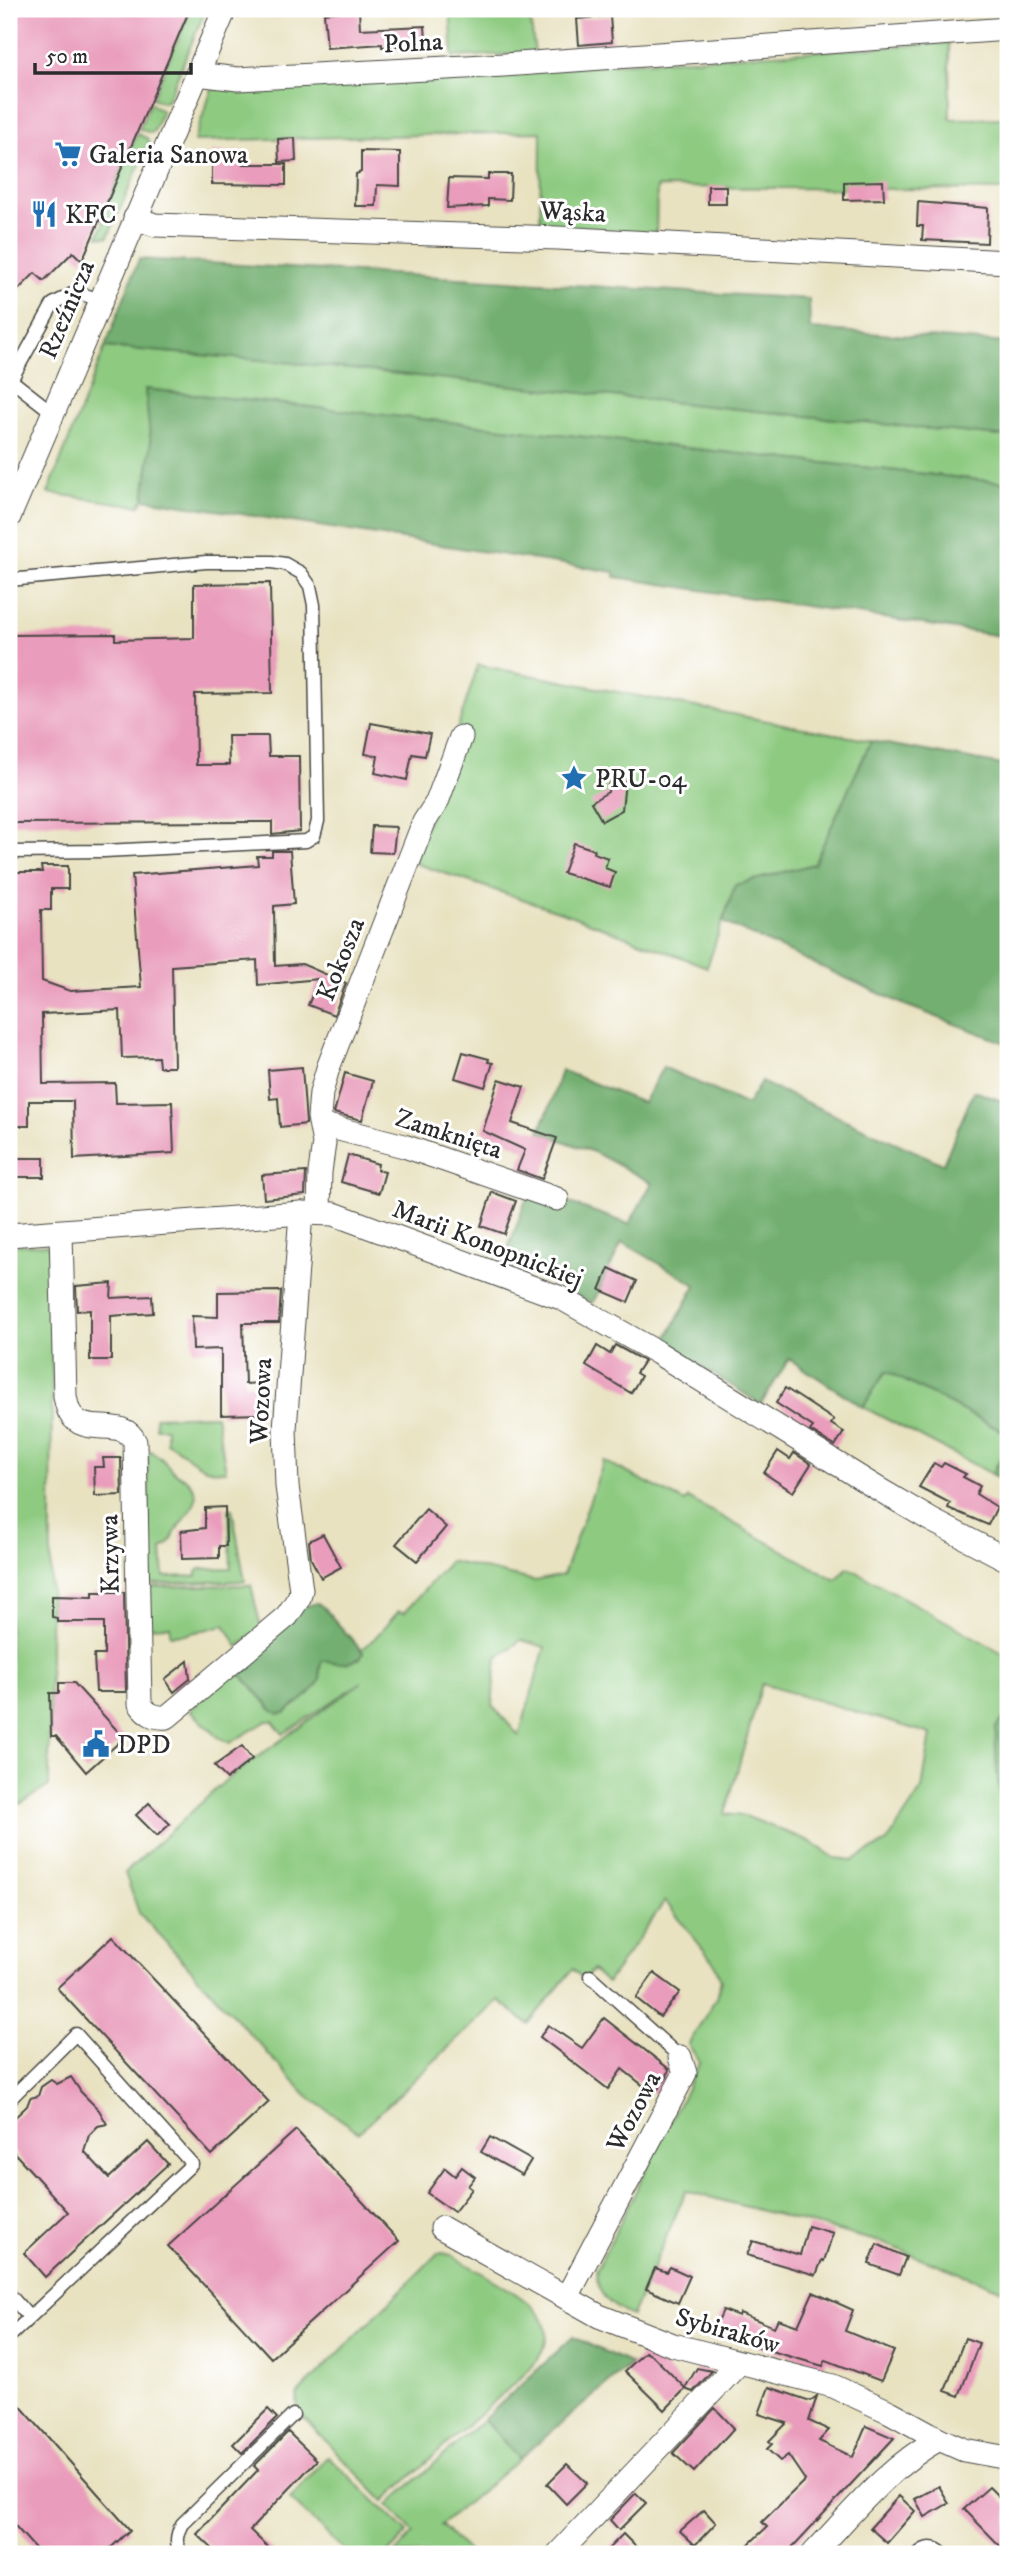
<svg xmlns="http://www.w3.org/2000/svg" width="1017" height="2563" font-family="'IM FELL DW Pica',serif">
  <rect width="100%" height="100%" fill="#fff"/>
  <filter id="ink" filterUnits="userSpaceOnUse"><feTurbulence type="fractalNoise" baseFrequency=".0143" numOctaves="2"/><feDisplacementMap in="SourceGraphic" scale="14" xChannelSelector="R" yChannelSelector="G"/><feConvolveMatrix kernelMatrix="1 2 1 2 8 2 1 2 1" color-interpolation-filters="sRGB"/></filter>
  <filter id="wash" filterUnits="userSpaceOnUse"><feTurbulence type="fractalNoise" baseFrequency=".00686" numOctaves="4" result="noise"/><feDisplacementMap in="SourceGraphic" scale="28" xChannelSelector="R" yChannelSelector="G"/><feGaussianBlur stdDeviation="1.57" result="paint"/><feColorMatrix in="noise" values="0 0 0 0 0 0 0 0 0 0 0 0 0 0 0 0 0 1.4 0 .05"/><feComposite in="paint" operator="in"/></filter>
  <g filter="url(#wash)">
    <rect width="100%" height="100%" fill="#e8e2c1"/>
    <g fill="#8ecb81" stroke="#5c7b56" stroke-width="2" fill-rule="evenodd">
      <polygon points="191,9 206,9 167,101 162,102 152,98"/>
      <polygon points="450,9 529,9 535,53 453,57"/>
      <polygon points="949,43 950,119 1008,118 1008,190 657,187 656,239 540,232 541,132 194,141 212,89"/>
      <polygon points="150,103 162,111 154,131 151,133 139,129"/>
      <polygon points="137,134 147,138 149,143 108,237 98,236 104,222 100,219"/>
      <polygon points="105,347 283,362 1008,437 1008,483 145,389 151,446 144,499 139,506 48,493"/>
      <polygon points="478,665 871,741 814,864 735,885 707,967 567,914 414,863"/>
      <polygon points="9,1245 46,1245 52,1249 53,1252 49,1786 9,1811"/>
      <polygon points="886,1371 1008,1434 1008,1445 992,1474 863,1407"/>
      <path d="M216,1415L226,1471C197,1472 191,1455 166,1442V1428H156L155,1417Z"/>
      <path d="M148,1450C160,1455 164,1462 173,1471C177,1475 183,1476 187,1480C207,1500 188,1511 178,1527C172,1536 173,1543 162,1549L164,1577L197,1576V1572L200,1569L231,1568L229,1509H232L245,1581L148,1584Z"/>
      <path d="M604,1461L685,1502L688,1498L836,1580L848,1567L1008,1656V1715L996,1727C995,1761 997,1790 1008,1821V2292L880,2242L686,2191L632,2316C610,2306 597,2296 596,2271L700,2062L688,2045L716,1998L721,1980L714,1963L665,1901L607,1983L593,1970L584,1980L573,1969L528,2024L499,2000L359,2132L306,2095L139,1913L125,1873L227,1779L362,1682L283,1734L273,1721H267L230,1743L218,1737L190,1710L236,1668L272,1710L285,1713C294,1705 316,1692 320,1679C321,1672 318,1668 322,1661C342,1659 346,1667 363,1652L361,1649L373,1640L399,1611L404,1613L450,1561L535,1581L563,1575ZM521,1640L545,1647L519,1736L492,1705L497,1658ZM762,1684L931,1734L922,1789L887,1842L853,1860L835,1858L809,1841L745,1816L725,1814Z"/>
      <polygon points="251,1585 261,1628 238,1647 225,1625 187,1634 170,1635 170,1626 145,1627 144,1587"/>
      <path d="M442,2253L452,2255C468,2265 483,2274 499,2283C536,2306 568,2327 529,2370L384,2501L298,2412L297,2395L437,2254Z"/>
      <polygon points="484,2419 519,2459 441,2525 471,2554 394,2554 414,2533 388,2505"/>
      <polygon points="328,2456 408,2533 387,2554 348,2554 290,2499"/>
    </g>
    <g fill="#72af6f" stroke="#4e6d4d" stroke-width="2">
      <polygon points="139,259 809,299 810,329 1008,343 1008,437 283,362 105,347"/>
      <polygon points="145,389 1008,483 1008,637 615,577 615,572 144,499 151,446"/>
      <polygon points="871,741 1008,766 1008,1044 905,1005 723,922 735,885 814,864"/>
      <polygon points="663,1067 747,1105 761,1082 943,1164 974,1091 1008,1103 1008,1434 886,1371 863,1407 789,1359 761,1404 664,1343 696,1285 622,1242 593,1303 503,1262 530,1189 629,1224 652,1183 596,1153 539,1132 550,1106 561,1070 643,1103"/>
      <polygon points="1008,1445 1008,1483 992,1474"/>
      <path d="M316,1603L323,1607L363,1652L361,1658C355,1660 345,1664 339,1663C332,1663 329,1660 322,1661C318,1668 321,1672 320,1679C316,1692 294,1705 285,1713L279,1714L272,1710L236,1668L301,1608Z"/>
      <path d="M1008,1715V1821C997,1790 995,1760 996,1727Z"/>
      <polygon points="573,2337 631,2364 519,2459 484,2419"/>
    </g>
    <g id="blocks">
      <g fill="#e99cbb">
        <polygon points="9,9 190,9 82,261 73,252 44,281 35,273 9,299"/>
        <polygon points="359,10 360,29 425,26 426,41 418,42 419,45 382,47 382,44 327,48 324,13"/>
        <polygon points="610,16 612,42 579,45 577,19"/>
        <polygon points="295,138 296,161 279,162 278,139"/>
        <polygon points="361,151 400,152 400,186 377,185 376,206 355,206 356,174 361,172"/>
        <polygon points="212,152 242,152 242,164 286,164 286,185 212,184"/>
        <polygon points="488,174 511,174 510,200 488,199 488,206 447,208 449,178 488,179"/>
        <polygon points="883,181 884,199 844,200 844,182"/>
        <rect x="708" y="186" width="18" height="18"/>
        <polygon points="918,202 988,208 987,243 922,240 923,226 917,226"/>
        <polygon points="270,583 272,693 195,694 196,765 229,765 228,736 268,736 269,756 299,756 300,831 272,834 272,822 9,823 9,635 115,634 115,640 194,638 194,584"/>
        <polygon points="371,723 430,734 425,756 412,754 407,780 375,773 378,756 365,754"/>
        <polygon points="609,780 625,782 622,810 602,821 591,802 608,792"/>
        <polygon points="372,826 396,827 393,853 370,852"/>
        <polygon points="574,843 595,850 594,853 608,858 605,868 615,872 610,887 563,873"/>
        <polygon points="272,851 290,851 294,904 274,906 275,966 302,964 346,983 334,1015 308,1005 319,979 258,985 257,960 172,966 174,1067 159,1067 158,1057 122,1058 120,1010 42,1014 43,1084 115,1083 116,1103 172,1102 174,1153 74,1159 73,1101 29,1101 29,1126 9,1126 9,872 42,872 41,866 68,866 68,889 51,889 51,910 41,910 42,981 70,991 141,987 132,875 258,865 257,856 272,856"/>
        <polygon points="463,1052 489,1059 488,1062 493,1063 485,1087 455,1078"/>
        <polygon points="302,1067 306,1124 280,1127 278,1098 270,1099 268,1070"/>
        <polygon points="345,1073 373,1081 362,1120 334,1113"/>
        <polygon points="499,1079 524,1087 512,1123 557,1138 542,1179 517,1170 525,1150 483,1131"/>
        <polygon points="348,1155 378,1164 377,1170 385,1172 379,1193 341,1182"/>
        <rect x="9" y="1158" width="35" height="19"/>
        <polygon points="306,1172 305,1195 264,1199 262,1175"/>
        <polygon points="492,1192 516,1201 504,1234 481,1226"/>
        <polygon points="609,1268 637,1281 628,1302 600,1290"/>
        <polygon points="112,1283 111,1298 152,1296 153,1313 111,1316 111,1360 90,1360 90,1310 77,1311 76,1286"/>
        <polygon points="281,1291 279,1323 243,1323 245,1384 261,1383 262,1414 221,1415 221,1349 193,1350 192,1316 218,1317 218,1292"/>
        <polygon points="615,1345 644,1361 636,1373 641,1376 631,1393 586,1366 597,1346 610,1354"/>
        <polygon points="785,1388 834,1420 831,1424 844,1432 835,1446 810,1431 813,1427 776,1403"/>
        <polygon points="778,1451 790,1459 794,1453 811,1464 793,1492 764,1473"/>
        <polygon points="103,1458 121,1458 122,1495 95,1496 94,1467 104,1467"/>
        <polygon points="934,1463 941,1467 944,1463 966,1474 963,1477 980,1486 976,1494 997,1507 988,1525 948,1508 950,1503 919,1487"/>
        <polygon points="225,1507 226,1546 219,1546 219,1558 182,1559 181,1531 205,1528 205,1508"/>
        <polygon points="426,1509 446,1527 417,1561 396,1544"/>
        <polygon points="323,1534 341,1567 321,1578 311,1559 309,1541"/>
        <polygon points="93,1592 124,1592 126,1692 96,1692 94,1655 104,1655 104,1622 57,1622 57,1618 52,1617 52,1596 93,1597"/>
        <polygon points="188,1661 190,1679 174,1692 165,1679"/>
        <polygon points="59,1683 74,1683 124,1738 86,1772 56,1736 51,1736 50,1693 59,1693"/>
        <polygon points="242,1746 252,1759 227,1779 214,1766"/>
        <polygon points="149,1803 170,1824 157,1836 136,1815"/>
        <polygon points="113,1936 269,2102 212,2155 57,1988"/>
        <polygon points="654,1973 680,1992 660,2017 636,1998"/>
        <polygon points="604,2018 669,2069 667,2077 654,2094 622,2069 608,2089 540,2037 548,2025 582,2048"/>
        <polygon points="71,2077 81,2092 99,2110 107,2124 98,2126 89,2135 84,2151 109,2178 148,2142 168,2164 45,2277 24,2253 68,2212 9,2147 9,2123 27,2106 30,2098 38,2096 41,2087 51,2080 57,2084"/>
        <polygon points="296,2130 399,2241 271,2358 168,2246"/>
        <polygon points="490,2137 531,2160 522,2175 481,2152"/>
        <polygon points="462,2167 475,2177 468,2186 472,2189 454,2212 427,2193 445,2168 455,2176"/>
        <polygon points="808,2226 833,2233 824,2261 822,2260 816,2275 747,2255 753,2241 800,2255"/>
        <polygon points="877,2244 906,2257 899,2275 869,2264"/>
        <polygon points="670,2267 690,2276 678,2303 646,2289 655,2268 667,2272"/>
        <polygon points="813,2292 853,2310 845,2331 894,2351 881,2381 826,2360 823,2366 712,2334 723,2310 739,2316 740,2313 774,2327 778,2319 798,2326"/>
        <polygon points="965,2338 979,2343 959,2396 945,2391"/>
        <polygon points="645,2352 653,2356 685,2388 697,2368 712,2371 693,2392 685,2389 665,2410 625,2371"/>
        <polygon points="769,2387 810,2401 817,2396 809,2421 829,2430 819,2441 853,2457 866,2426 894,2438 786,2554 757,2554 748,2545 767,2527 762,2522 805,2480 788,2455 780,2461 767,2449 772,2444 769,2441 787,2423 759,2414"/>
        <polygon points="9,2393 130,2530 104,2554 40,2554 9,2519"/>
        <polygon points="715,2408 734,2428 694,2472 673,2453"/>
        <polygon points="268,2409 277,2418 242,2453 233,2444"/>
        <polygon points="288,2432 317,2460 250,2530 275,2554 218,2554 197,2534 258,2470 254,2466"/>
        <polygon points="567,2464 587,2483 566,2504 547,2484"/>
        <polygon points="939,2486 949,2503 925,2517 915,2499"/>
        <polygon points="989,2487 1008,2506 1008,2554 964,2509"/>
        <polygon points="636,2493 646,2503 619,2530 610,2520"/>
        <polygon points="899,2496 915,2511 887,2543 870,2528"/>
        <polygon points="704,2510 716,2523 695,2545 680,2531"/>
        <polygon points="623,2534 643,2554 603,2554"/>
      </g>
    </g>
  </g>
  <g filter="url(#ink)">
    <use href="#blocks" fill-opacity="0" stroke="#474642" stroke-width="2"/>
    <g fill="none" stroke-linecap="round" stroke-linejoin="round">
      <defs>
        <g id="service">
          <polyline points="52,412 11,380 53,304 76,292 100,300"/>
          <polyline points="9,580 206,562 272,562 285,564 301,573 310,586 314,605 318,821 314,836 306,841 104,851 9,852"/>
          <polyline points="590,1976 680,2057"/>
          <polyline points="9,2100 76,2034 192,2164 9,2337"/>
          <polyline points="9,2294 29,2317"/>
          <path d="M183,2554C174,2545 176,2535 182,2524L293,2415"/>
          <path d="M918,2554C926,2546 935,2546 943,2554"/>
        </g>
        <g id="minor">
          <polyline points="197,74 238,79 504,65 1008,29"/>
          <polyline points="135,218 155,225 558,238 1008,262"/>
          <polyline points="9,517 225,9"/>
          <polyline points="322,1129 331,1127 404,1146 557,1199"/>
          <polyline points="319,1212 320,1172 324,1143 319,1117 321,1093 328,1068 424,822 437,802 461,737"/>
          <path d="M61,1232L65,1396C66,1401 67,1408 70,1413C85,1439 123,1415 135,1442L140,1704C147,1714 154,1718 167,1717L287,1616L299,1598L301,1590L287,1486L285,1429L301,1213"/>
          <polyline points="9,1235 301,1213 334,1214 561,1298 658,1353 875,1487 931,1520 1008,1560"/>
          <polyline points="442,2228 599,2316 673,2345 833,2386 890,2412 939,2439 964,2450 1008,2458"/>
          <polyline points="567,2297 685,2073 680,2057"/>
          <polyline points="558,2554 739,2363"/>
          <path d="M813,2554C853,2512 887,2468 939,2439"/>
        </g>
      </defs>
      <use href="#service" stroke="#474642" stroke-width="15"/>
      <use href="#minor" stroke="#474642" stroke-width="25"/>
      <use href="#service" stroke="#fff" stroke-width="12"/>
      <use href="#minor" stroke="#fff" stroke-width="23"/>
    </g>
  </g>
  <defs>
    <symbol id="supermarket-bare" viewBox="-9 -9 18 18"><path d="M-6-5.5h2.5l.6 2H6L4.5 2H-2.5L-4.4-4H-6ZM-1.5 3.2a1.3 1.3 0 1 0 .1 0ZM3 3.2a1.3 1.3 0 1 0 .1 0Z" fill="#1f6fb2" stroke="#fff" stroke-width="2.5" paint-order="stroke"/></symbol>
    <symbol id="restaurant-bare" viewBox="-9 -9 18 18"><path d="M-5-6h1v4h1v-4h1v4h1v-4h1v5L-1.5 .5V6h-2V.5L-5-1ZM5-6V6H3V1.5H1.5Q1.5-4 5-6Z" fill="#1f6fb2" stroke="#fff" stroke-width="2.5" paint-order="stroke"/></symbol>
    <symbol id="sight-bare" viewBox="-9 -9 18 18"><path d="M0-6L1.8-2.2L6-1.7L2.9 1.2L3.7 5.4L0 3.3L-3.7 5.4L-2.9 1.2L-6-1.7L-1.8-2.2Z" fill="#1f6fb2" stroke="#fff" stroke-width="2.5" paint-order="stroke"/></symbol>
    <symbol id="civic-bare" viewBox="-9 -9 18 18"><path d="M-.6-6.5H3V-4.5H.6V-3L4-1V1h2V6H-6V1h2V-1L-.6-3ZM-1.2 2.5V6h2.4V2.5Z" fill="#1f6fb2" stroke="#fff" stroke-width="2.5" paint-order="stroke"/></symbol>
  </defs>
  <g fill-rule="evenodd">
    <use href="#supermarket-bare" x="49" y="135" width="38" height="38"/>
    <use href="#restaurant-bare" x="25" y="195" width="38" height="38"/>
    <use href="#sight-bare" x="555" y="759" width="38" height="38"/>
    <use href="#civic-bare" x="77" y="1725" width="38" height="38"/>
  </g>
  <g text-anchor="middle" stroke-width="6" stroke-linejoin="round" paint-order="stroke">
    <g font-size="26" fill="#2b2b2b" stroke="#fff">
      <text transform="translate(413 42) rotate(-3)" y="9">Polna</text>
      <text transform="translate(573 211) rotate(3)" y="9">Wąska</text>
      <text transform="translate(66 309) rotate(-67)" y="9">Rzeźnicza</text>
      <text transform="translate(340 959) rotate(-68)" y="9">Kokosza</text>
      <text transform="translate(449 1133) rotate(18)" y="9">Zamknięta</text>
      <text transform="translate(488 1243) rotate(21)" y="9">Marii Konopnickiej</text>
      <text transform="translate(260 1401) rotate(-87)" y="9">Wozowa</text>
      <text transform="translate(109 1554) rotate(-91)" y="9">Krzywa</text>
      <text transform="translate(633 2111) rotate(-62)" y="9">Wozowa</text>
      <text transform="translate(728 2330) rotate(16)" y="9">Sybiraków</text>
    </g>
    <g font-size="26" fill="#2b2b2b" stroke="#fff" text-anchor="start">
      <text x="89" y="163">Galeria Sanowa</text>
      <text x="65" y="223">KFC</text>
      <text x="595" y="787">PRU-04</text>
      <text x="117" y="1753">DPD</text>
    </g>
  </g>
  <rect width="1017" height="2563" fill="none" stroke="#fff" stroke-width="35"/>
  <path d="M35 63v10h156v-10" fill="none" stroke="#2b2b2b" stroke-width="3.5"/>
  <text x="46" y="63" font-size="21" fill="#2b2b2b" stroke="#ffffff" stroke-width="5" paint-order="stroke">50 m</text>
</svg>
